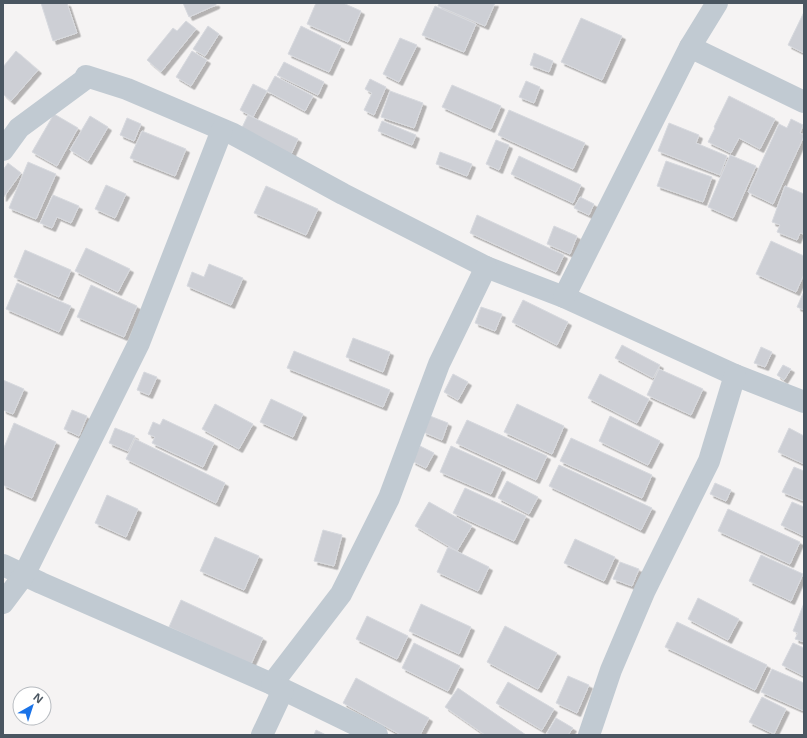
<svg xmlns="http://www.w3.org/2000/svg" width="807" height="738" font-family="'Open Sans',sans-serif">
  <defs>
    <filter id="shadow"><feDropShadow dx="3.5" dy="3.5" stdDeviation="0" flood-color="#0004"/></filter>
  </defs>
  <rect width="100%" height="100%" fill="#f5f3f3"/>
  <g fill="#cdcfd5" stroke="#d7d9de" filter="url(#shadow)">
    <polygon points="41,3 67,3 77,33 53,41"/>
    <polygon points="183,3 216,3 216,5 189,17"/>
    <polygon points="316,3 343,3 361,11 348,42 307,24"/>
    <polygon points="439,3 495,3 485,26 438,6"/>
    <polygon points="435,6 476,24 464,52 422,35"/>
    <polygon points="804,12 804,53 788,45"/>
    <polygon points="581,18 622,36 602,80 561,62"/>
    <polygon points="186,21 196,29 161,72 147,60 173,28 177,31"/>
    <polygon points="208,26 219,34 205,56 193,49"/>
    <polygon points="301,26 341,46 329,72 288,54"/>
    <polygon points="400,38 417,45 399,82 383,74"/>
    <polygon points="16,51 38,70 11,101 3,94 3,67"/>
    <polygon points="192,51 207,60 191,86 176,77"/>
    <polygon points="534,53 553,61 549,72 530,65"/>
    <polygon points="284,62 324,82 318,95 277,75"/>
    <polygon points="275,76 313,96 305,111 267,91"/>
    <polygon points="370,79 386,87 374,115 364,110 372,93 365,89"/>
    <polygon points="526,81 540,87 534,103 519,97"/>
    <polygon points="253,84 267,91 253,117 240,110"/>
    <polygon points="452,85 501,106 491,129 442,107"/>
    <polygon points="390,91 423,103 414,128 381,117"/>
    <polygon points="729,96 775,119 760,149 739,138 731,153 708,142 715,128 714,127"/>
    <polygon points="509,110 585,143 573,169 498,135"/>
    <polygon points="54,114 78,128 57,166 32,152"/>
    <polygon points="248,115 298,139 289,159 239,134"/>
    <polygon points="90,116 108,127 88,161 70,150"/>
    <polygon points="127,118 141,124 134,141 120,135"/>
    <polygon points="791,119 803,125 800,133 804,135 804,136 773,204 748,192 779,124 787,128"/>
    <polygon points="382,121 416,135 412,145 378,131"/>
    <polygon points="669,123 699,135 696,143 727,156 720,175 658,151"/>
    <polygon points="142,131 186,149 175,176 130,158"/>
    <polygon points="496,140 509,145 499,170 486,164"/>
    <polygon points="440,152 472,164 467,176 436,164"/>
    <polygon points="730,155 756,166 733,218 708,207"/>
    <polygon points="519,156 581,185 573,203 511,174"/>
    <polygon points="666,161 712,177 703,202 657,186"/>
    <polygon points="28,162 56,174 36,219 9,208"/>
    <polygon points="8,163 21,173 3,198 3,170"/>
    <polygon points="106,185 126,194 115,218 95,209"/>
    <polygon points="266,186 318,209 306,235 254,213"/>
    <polygon points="785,186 804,194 804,234 800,233 797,240 777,232 780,225 772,222"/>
    <polygon points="53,195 79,206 71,223 57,217 52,228 40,223"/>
    <polygon points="580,197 594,204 589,215 574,208"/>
    <polygon points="477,215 564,255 556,272 470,233"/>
    <polygon points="554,226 577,236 570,254 547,244"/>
    <polygon points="771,241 804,256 804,274 796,292 756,274"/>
    <polygon points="86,248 130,269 118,292 75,271"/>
    <polygon points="25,250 71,270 59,297 14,277"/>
    <polygon points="209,264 243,278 231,305 187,286 192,272 204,277"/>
    <polygon points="17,283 71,306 59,332 6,309"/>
    <polygon points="91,285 137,306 124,337 77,317"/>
    <polygon points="804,291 804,310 797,307"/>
    <polygon points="523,300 568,322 557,345 512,322"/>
    <polygon points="481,307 502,314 495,331 475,323"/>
    <polygon points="353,338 390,352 383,372 346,357"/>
    <polygon points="622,345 660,365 653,378 615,358"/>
    <polygon points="761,347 772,352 765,367 754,363"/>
    <polygon points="294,351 390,390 383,407 287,368"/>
    <polygon points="783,365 791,369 784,380 777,375"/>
    <polygon points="659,369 703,389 691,415 647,395"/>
    <polygon points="144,372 157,377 149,395 137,390"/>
    <polygon points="453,374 468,382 458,400 444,392"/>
    <polygon points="600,374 649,399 637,423 588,398"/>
    <polygon points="3,380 24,389 13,414 3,410"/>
    <polygon points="271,399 303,414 293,437 260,422"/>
    <polygon points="215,404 253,424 239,449 202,429"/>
    <polygon points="517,404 564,426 552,454 504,432"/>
    <polygon points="72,410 87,416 79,436 64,429"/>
    <polygon points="430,416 448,423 442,440 423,432"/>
    <polygon points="610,416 660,441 648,465 599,441"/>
    <polygon points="163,419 214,443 203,467 152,443 155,437 148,434 153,422 160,425"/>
    <polygon points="467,420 547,456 536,480 456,443"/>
    <polygon points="14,423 56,442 32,498 3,485 3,450"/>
    <polygon points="115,428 135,436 128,451 109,443"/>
    <polygon points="789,428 804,436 804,464 778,452"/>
    <polygon points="571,438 652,475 642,498 560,461"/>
    <polygon points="135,439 225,483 216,503 126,459"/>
    <polygon points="420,446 434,453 426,468 412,461"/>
    <polygon points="451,446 502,469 491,494 440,472"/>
    <polygon points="559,465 652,508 641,530 549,486"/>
    <polygon points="794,467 804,471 804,501 782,492"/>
    <polygon points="507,481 538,497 529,514 498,498"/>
    <polygon points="715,483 731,490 726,501 710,494"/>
    <polygon points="465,488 526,516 514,541 453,513"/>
    <polygon points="107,495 138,509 126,537 95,523"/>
    <polygon points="429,502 472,526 457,551 415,526"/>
    <polygon points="792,502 804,507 804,536 781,525"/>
    <polygon points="728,509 800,542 790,564 718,531"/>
    <polygon points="323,530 342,535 334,566 314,561"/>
    <polygon points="215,537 259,556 244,590 200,571"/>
    <polygon points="575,539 615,557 604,581 564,563"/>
    <polygon points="448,547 489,567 478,591 437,572"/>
    <polygon points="761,555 803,574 791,601 749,581"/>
    <polygon points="620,562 639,569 632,586 613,579"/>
    <polygon points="698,598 739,619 728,640 688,619"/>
    <polygon points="181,600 263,638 251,664 169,627"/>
    <polygon points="804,603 804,642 795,639 798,633 793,631"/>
    <polygon points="421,604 471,627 459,654 409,631"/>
    <polygon points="367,616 408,636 397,659 356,639"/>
    <polygon points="677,622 767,665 755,690 665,647"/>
    <polygon points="505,626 557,653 538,689 487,662"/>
    <polygon points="414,643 460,666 448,691 402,668"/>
    <polygon points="793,643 804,648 804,676 782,665"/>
    <polygon points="772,669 804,683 804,711 761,692"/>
    <polygon points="568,676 589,685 577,713 556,703"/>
    <polygon points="356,678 429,718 420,735 401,735 343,703"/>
    <polygon points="508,682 554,709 542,730 496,703"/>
    <polygon points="458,688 526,735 485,735 445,707"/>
    <polygon points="762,697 786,709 774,734 749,722"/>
    <polygon points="556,718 573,728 568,735 551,735 547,733"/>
    <polygon points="316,730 326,735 314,735"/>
  </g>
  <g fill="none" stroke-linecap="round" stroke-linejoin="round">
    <g stroke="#c1cad2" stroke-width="22">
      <polyline points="690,47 804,102"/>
      <polyline points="3,150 19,128 84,80 86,76 127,89 233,134 343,194 486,267 564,297 735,375 804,402"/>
      <polyline points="564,297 690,47 717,3"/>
      <polyline points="3,565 41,583 272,684 377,735"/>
      <polyline points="3,603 24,575 139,343 222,130"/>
      <polyline points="272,684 341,594 389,498 439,364 486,267"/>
      <polyline points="262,735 283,690"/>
      <polyline points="589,735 611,670 645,590 709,461 735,375"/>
    </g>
  </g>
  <rect width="807" height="738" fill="none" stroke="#4a5661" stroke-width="8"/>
  <g transform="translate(32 706) rotate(39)"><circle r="19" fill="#ffffff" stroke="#b7bbc0"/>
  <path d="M0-3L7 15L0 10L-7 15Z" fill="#1a73e8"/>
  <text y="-6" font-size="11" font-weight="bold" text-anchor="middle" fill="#4a5661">N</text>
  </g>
</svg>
